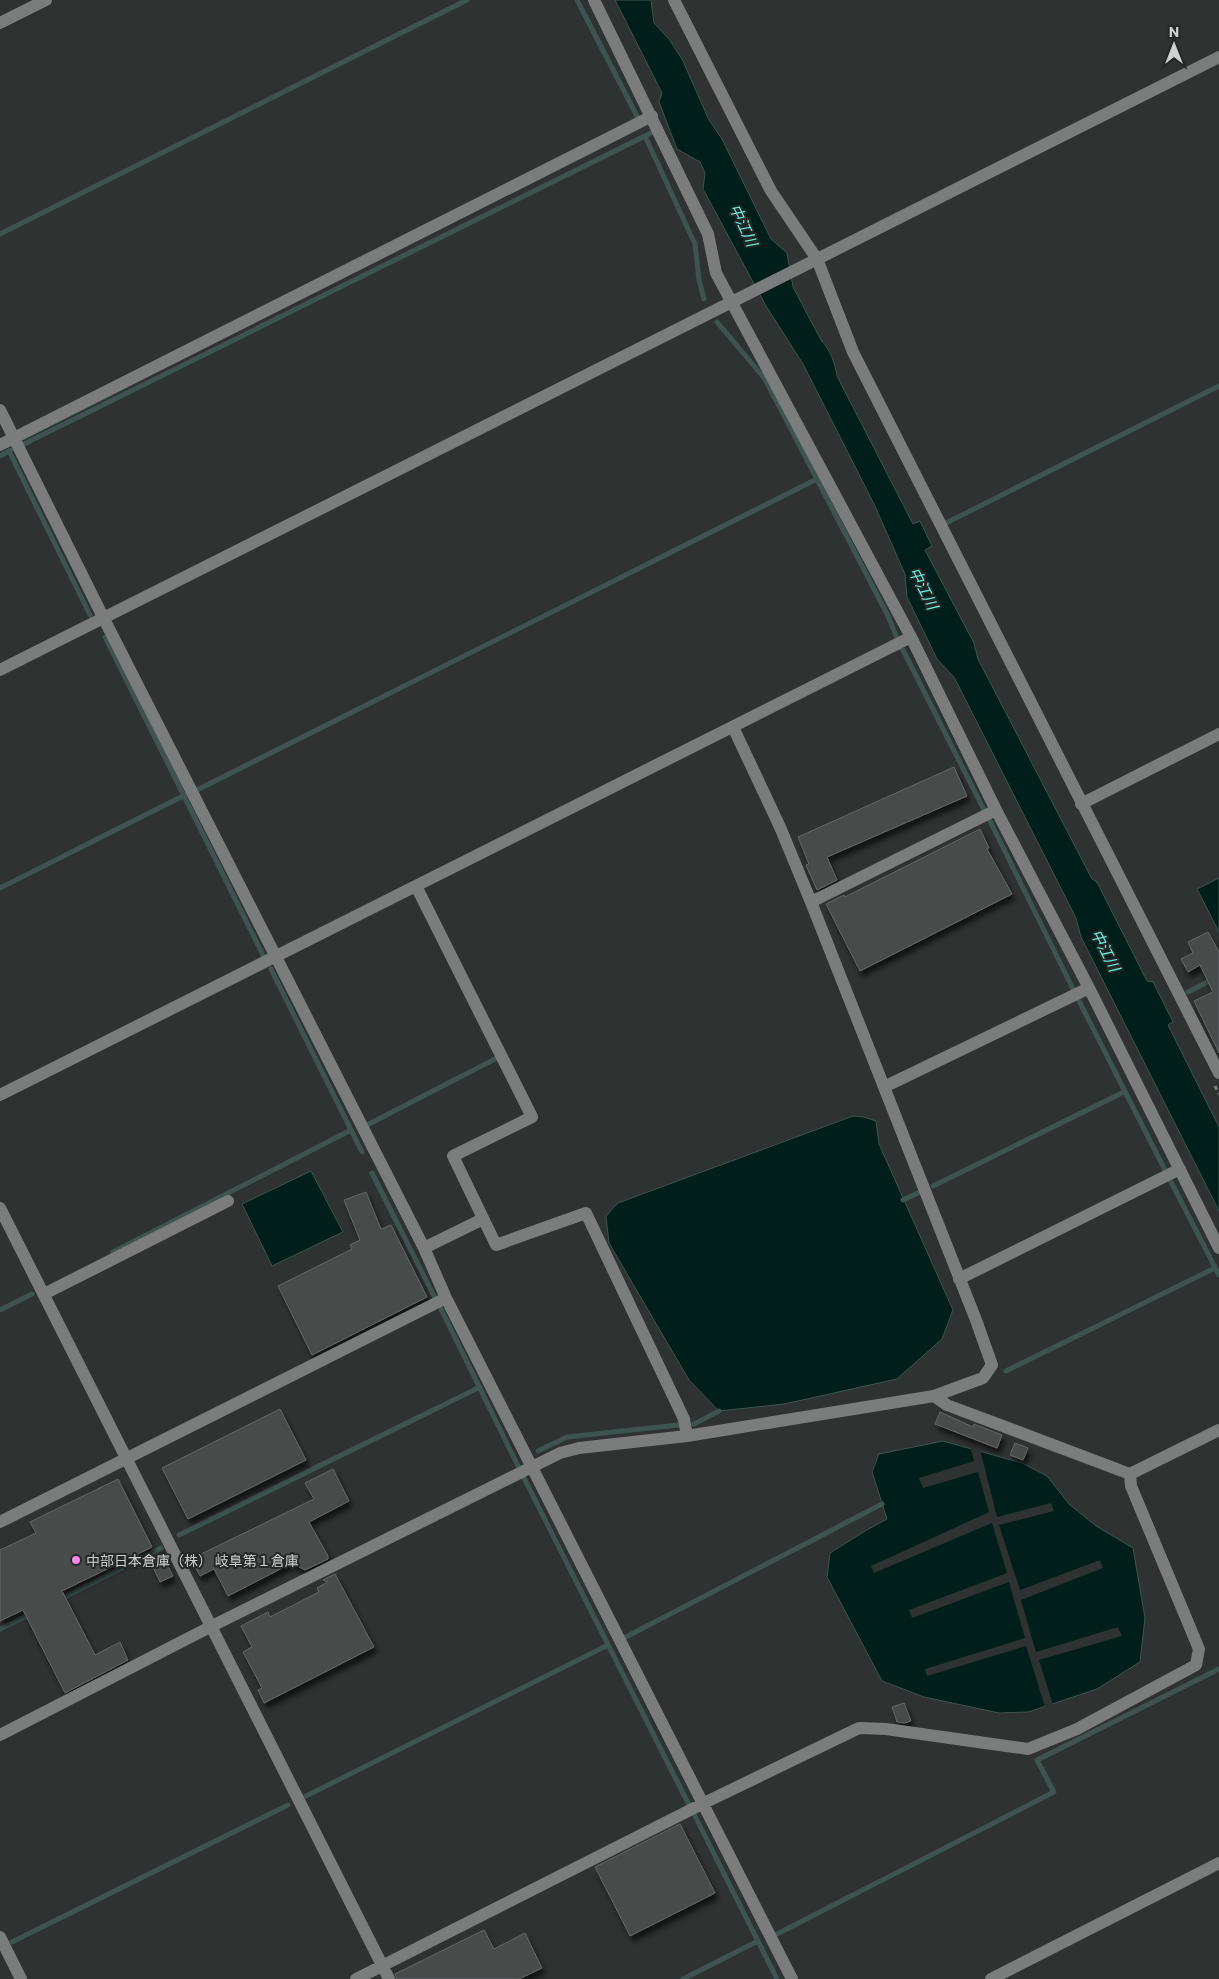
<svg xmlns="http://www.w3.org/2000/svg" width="1219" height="1979" font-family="Commissioner,'Noto Sans JP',sans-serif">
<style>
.water{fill:#001e1a;stroke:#3e5451}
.pier{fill:#2e3231}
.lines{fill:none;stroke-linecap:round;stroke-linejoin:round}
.stream{stroke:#3e5451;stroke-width:5}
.building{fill:#474b4a;stroke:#646867;filter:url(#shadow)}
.path{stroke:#7a7e7d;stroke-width:3;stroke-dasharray:4 4;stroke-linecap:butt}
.minor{stroke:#7b7d7d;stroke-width:12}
.poi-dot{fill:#f987e9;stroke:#242827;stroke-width:2}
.labels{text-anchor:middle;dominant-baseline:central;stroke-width:4;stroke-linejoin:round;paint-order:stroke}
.poi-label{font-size:14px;fill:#cfd2d1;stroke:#242827;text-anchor:start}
.water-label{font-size:15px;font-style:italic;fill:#69f4e0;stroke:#242827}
</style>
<defs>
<filter id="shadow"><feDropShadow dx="3" dy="5.5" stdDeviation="2.5" flood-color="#0009"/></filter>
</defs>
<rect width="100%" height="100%" fill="#2e3231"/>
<path class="water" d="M615 0H651L654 23 669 39 682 59 709 120 722 139 771 239 787 253 793 287 821 340C830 350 835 362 837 376L913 524 920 521 932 546 925 550 974 643 978 659 1092 879 1097 882 1147 981 1153 982 1173 1022 1168 1025 1219 1127V1211L1081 937 1076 918 954 677 937 659 907 597 905 574 874 504 803 364 766 306 703 189 705 173 700 162 677 149 659 102 662 93Z
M1219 878V932L1197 889Z
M853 1116 864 1117 876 1121 879 1144 953 1310 942 1339 897 1379 784 1404 719 1411 689 1380 609 1243 606 1216 618 1203Z
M311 1171 343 1232 272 1266 242 1204Z
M943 1441 1022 1463 1047 1476 1069 1504 1096 1526 1133 1548 1145 1618 1140 1662 1097 1689 1028 1712 999 1713 924 1697 882 1681 827 1577 830 1553 865 1531 887 1519 872 1472 879 1454Z"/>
<path class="pier" d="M970 1446 980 1449 997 1517 1051 1503 1054 1511 999 1525 1020 1590 1100 1560 1103 1568 1021 1600 1036 1652 1118 1627 1122 1636 1039 1660 1053 1705 1045 1707 1026 1646 927 1676 925 1669 1025 1638 1009 1582 912 1618 909 1610 1007 1573 992 1523 874 1573 871 1566 989 1512 978 1472 923 1488 919 1478 974 1461Z"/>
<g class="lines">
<path class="stream" d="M577 0 638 118
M645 136 695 244 699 280 704 299
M0 234 467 0
M717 322 765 379 888 616 897 638
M24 444 653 132
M9 451 90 615
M0 456 11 450
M946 523 1219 386
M105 637 263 955
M902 648 983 808
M195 791 817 479
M988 817 1073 989
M0 888 187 794
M271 969 362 1152
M1188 992 1219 976
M1077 997 1166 1172
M367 1125 497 1058
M372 1173 434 1296
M1170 1180 1219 1275
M933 1186 1124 1092
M903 1200 918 1193
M113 1252 351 1130
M441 1309 518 1466
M0 1310 32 1294
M1006 1371 1215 1268
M694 1424 719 1411
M538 1451 567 1437 678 1425
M524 1478 690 1807
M179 1535 480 1387
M61 1599 161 1548
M0 1629 31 1614
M626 1637 882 1504
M306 1796 608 1645
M695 1816 777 1979
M777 1934 1054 1792 1037 1760 1219 1669
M12 1942 288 1805
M683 1979 758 1941"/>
</g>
<path class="building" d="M954 767 967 796 827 857 837 880 817 890 806 865 809 864 798 837Z
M980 829 989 848 987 849 1012 894 860 971 826 904 844 895 845 897Z
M1208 932 1219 952V1053L1194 1001 1213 992 1200 965 1188 972 1181 959 1193 953 1188 942Z
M366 1192 381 1229 391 1225 427 1297 312 1355 278 1286 352 1249 350 1245 360 1240 344 1200Z
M280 1409 306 1460 188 1519 162 1468Z
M940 1412 973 1427 974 1424 1002 1435 997 1448 935 1424Z
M1015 1443 1028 1448 1023 1460 1010 1455Z
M333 1469 349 1501 309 1522 328 1556V1559L305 1570 292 1563 228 1596 214 1569 200 1576 191 1559 314 1499 305 1483Z
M118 1479 152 1547 62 1591 95 1655 120 1642 128 1660 65 1693 23 1610 0 1621V1550L36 1533 30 1522Z
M163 1557 173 1576 160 1582 151 1563Z
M335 1574 374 1647 264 1703 258 1690 262 1688 243 1652 252 1647 241 1626 268 1612 270 1617 319 1592 317 1588 328 1582 323 1580Z
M904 1703 911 1721 905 1723 897 1722 892 1707Z
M680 1824 715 1893 630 1936 595 1867Z
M484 1930 494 1949 525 1933 542 1968 519 1979H397L395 1974Z"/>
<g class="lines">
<path class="path" d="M1215 1086 1219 1094"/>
<path class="minor" d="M594 0 708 234 716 273 911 637 996 810 1089 988 1219 1248
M674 0 771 191 817 259 853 352 1219 1073
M0 23 46 0
M0 410 103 617 424 1248 446 1298 792 1979
M0 445 652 116
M0 670 1219 57
M1081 804 1219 734
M416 886 532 1117 453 1156 496 1245 586 1213 684 1419 687 1436
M811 902 996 810
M884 1087 1089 988
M0 1095 911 637
M0 1208 389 1979
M424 1248 483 1219
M959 1279 1180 1169
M44 1294 228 1201
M934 1396 947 1405 1130 1474 1219 1430
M0 1522 446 1298
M0 1735 212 1626 560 1453 579 1448 687 1436 934 1396 983 1378 992 1365 976 1320 811 902 780 827 733 727
M0 1937 21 1979
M356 1979 704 1803 859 1728 886 1729 1028 1749 1077 1729 1196 1665 1199 1649 1131 1486 1130 1474
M991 1979 1219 1863"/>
</g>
<circle class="poi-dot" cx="76" cy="1560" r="5"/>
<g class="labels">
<g class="poi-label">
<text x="86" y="1560">中部日本倉庫（株） 岐阜第１倉庫</text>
</g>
<g class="water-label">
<text transform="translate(744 225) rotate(65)">中江川</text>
<text transform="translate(924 588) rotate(63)">中江川</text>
<text transform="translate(1106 950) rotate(63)">中江川</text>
</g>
</g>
<g transform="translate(1174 45)" stroke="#242827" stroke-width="4" paint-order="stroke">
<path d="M0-4L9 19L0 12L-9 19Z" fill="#cfd2d1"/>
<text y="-8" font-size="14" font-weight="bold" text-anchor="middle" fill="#cfd2d1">N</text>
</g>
</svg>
